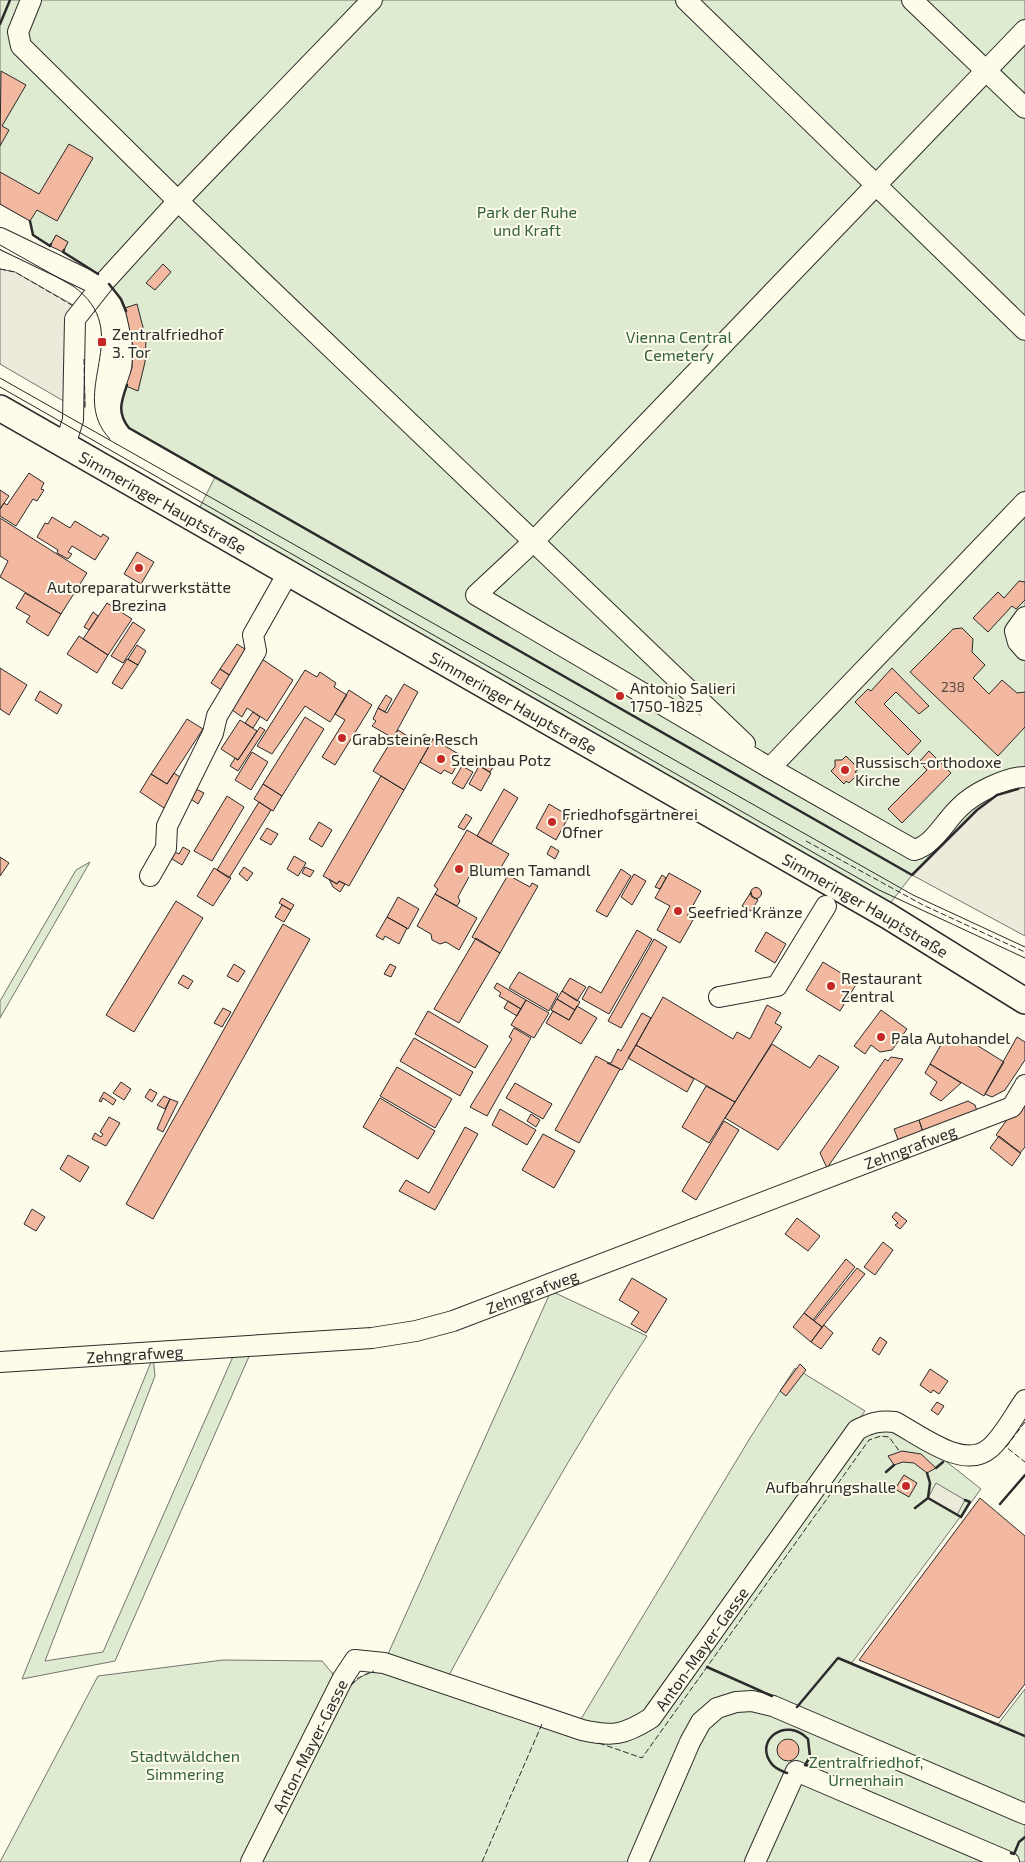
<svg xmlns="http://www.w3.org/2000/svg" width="1025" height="1862" font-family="'Exo 2',sans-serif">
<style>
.green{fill:#deebd1;stroke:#74746e}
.parking{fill:#eceadb;stroke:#74746e}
.building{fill:#f2b8a0;stroke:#2b2b2b}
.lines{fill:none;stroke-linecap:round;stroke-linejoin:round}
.minor-casing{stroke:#2b2b2b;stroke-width:22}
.major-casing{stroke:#2b2b2b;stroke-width:28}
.minor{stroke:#fdfbea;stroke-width:20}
.major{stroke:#fdfbea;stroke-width:25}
.tram{stroke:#2b2b2b;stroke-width:1}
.fence{stroke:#2b2b2b;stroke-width:1;stroke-dasharray:6 2.5;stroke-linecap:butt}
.wall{stroke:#2b2b2b;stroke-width:2.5}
.poi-dot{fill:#c62828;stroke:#fdfbea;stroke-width:2}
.labels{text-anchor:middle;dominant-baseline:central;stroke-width:4;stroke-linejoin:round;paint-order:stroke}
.number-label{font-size:14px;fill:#5d4e48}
.park-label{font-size:16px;fill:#34623c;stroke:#fdfbea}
.poi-label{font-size:16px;fill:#2b2b2b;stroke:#fdfbea;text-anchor:start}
.street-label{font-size:16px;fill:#2b2b2b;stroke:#fdfbea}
</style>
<rect width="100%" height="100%" fill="#fdfbea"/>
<path class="green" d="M0 0H1025V787L977 810 912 875 888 906 198 511 215 477 129 428C113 407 125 397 130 375 134 359 133 345 130 329 120 283 101 275 63 252L68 242 56 235 50 246 33 235 30 221 0 204Z
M90 862 0 1018V1001L76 870Z
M551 1291 647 1336C574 1446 511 1561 448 1677L388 1654Z
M235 1352H251L115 1661 22 1679 153 1357 155 1376 45 1661 103 1652Z
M795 1368 865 1411 640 1720 606 1729 578 1724 750 1438Z
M886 1427 938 1455 981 1489 851 1664 998 1724 1025 1689V1862H259L341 1699C351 1684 359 1675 377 1670L637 1735 860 1435Z
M223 1660 322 1661 338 1680 245 1862H0L98 1676Z"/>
<path class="parking" d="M0 269 15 272 73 305 83 323 85 407 67 403 0 364Z
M1025 787V936L912 875 977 810 997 795Z
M936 1483 965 1500 957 1515 928 1498Z"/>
<path class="building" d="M1 71 26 85 2 126 9 130 0 146Z
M69 144 93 158 57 221 37 210 30 221 0 204V172L39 194Z
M56 235 68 242 63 252 50 246Z
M163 264 171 272 155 290 146 283Z
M137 304 146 339 145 362 138 391 126 386 132 368 133 346 125 308Z
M29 473 44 483 41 489 44 490 37 501 33 499 16 526 0 516V509L4 503 7 505Z
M0 490 9 496 0 509Z
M52 517 70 528 75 521 101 537 103 534 109 538 95 560 72 546 68 552 72 554 68 559 57 553 58 550 37 537 45 523 48 524Z
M0 518 87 573 61 614 0 577 8 561 0 556Z
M137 552 154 562 141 584 124 574Z
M1019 581 1025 582V600L1016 609 1012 606 988 632 973 618 998 592 1004 598Z
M25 593 61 614 48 636 26 622 30 616 16 608Z
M107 603 132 619 108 655 83 639Z
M93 612 98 616 89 630 84 627Z
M133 622 145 630 123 663 111 656Z
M962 628 973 639 972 652 985 665 973 678 989 694 1002 680 1017 693 1025 692V727L998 756 910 672 953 629Z
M79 636 108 655 97 673 67 654Z
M237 644 248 651 231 676 220 669Z
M137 645 146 651 138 665 128 659Z
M127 659 138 665 122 689 112 683Z
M262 659 293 680 267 721 247 708 242 717 228 707Z
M0 668 27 685 9 715 0 709Z
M892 668 929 706 919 714 896 692 884 704 921 741 908 755 855 702 868 689 871 691Z
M220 669 232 677 223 691 211 683Z
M305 670 317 677 320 672 336 683 334 687 347 695 330 722 305 706 272 754 257 746Z
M404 684 418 692 393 738 372 726 376 721 373 719 378 708 387 713Z
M349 690 372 705 335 765 322 757 345 720 335 714Z
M40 691 62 705 57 714 35 700Z
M386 695 392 699 385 712 378 708Z
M253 712 260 717 253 728 245 723Z
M305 717 324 729 282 796 263 784Z
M187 719 203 729 167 784 151 774Z
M240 720 257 731 238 760 221 749Z
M260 727 265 730 238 771 230 766 235 758 238 760Z
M398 730 409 737H422L424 734 433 739 404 790 373 771Z
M433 739 462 756 452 774 444 770 441 774 420 762Z
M929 751 951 773 902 823 888 809 927 770 919 762Z
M252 752 268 762 251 790 235 780Z
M846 756 859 769 855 772 858 774 849 783 846 781 844 784 831 771 835 767V760H842Z
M484 758 495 764 490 772 480 766Z
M462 766 473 772 463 789 452 783Z
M479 766 491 773 481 791 469 784Z
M174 773 186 781 167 810 140 792 151 774 167 784Z
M381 776 404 790 349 886 339 881 337 884 323 876Z
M263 784 282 796 273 811 254 799Z
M194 788 204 793 198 804 188 797Z
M504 789 518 798 491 844 477 836Z
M227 796 244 807 212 861 194 851Z
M259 802 271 810 229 878 217 870Z
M549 804 569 816 556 840 536 828Z
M466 814 472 818 464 830 458 827Z
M319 822 332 830 322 847 309 839Z
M267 828 278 834 271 845 260 839Z
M467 830 509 854 497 874 475 866 458 897 460 901 457 906 435 894 438 889 434 886Z
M551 846 559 851 555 859 547 854Z
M183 847 190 851 182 865 167 856 171 850 179 854Z
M294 856 306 863 298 876 287 869Z
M0 857 9 863 0 876Z
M244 867 253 873 247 881 239 874Z
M305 867 314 871 310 877 302 873Z
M214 868 231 878 213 906 197 896Z
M621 869 631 876 607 917 596 911Z
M669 873 701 891 687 916 693 920 680 943 657 930 670 906 655 898Z
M634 874 646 881 632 905 621 897Z
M508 875 530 887 532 883 538 886 500 953 472 937Z
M662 875 666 878 660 889 655 887Z
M329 879 337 884 339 881 345 884 340 892 333 887Z
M750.5 893a5.5 5.5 0 1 1 11 0a5.5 5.5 0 1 1-11 0Z
M751 892 752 896 758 900 751 911 742 906Z
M435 894 477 918 459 950 446 942 440 944 432 940 431 934 417 926Z
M398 897 419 909 408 929 387 917Z
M282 898 294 905 291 910 279 903Z
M176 901 203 918 134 1032 106 1015Z
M282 905 291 910 284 922 275 917Z
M387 917 407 928 399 944 385 936 383 940 376 936Z
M283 924 310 939 153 1219 126 1204Z
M637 930 652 939 609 1014 582 999 589 986 601 993Z
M766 932 786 944 775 963 755 951Z
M476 938 500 953 459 1023 434 1009Z
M654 939 667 947 621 1028 608 1021Z
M823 962 857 983 840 1011 806 990Z
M234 964 245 971 238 982 227 976Z
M390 964 396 967 391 977 384 974Z
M519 972 558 994 549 1011 509 988Z
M183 975 193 981 188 989 178 983Z
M570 978 586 987 577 1001 562 991Z
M497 983 526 1000 521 1009 499 996 501 993 494 988Z
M562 991 580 1002 575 1010 557 999Z
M663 997 733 1039 737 1032 750 1039 767 1005 781 1013 775 1023 782 1027 735 1102 636 1045Z
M557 999 575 1010 569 1020 551 1010Z
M526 1000 549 1013 534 1038 511 1025Z
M508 1001 521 1009 517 1016 504 1008Z
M577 1006 597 1018 581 1044 546 1023 553 1011 569 1020Z
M223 1008 231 1012 222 1027 214 1023Z
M881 1010 907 1029 892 1050 880 1052 871 1045 865 1054 854 1046Z
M428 1011 488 1046 475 1068 415 1034Z
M642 1013 651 1018 622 1070 607 1063H611L618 1049 621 1051Z
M514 1028 531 1038 487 1116 470 1107 512 1039 509 1037Z
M946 1036 963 1046 967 1039 1004 1062 984 1096 930 1064Z
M1017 1037 1025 1042V1060L1005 1090 992 1097 985 1094Z
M414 1038 473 1072 460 1096 400 1061Z
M772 1044 810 1068 819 1055 839 1067 778 1150 725 1118Z
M636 1045 694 1079 687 1092 628 1058Z
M596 1056 620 1069 579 1143 555 1130Z
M891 1057 903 1059 827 1168 820 1153 885 1059 888 1061Z
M930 1064 961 1083 941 1101 930 1094 937 1082 925 1073Z
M397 1067 452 1099 435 1128 380 1096Z
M121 1082 131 1089 124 1100 113 1093Z
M515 1083 552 1104 543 1119 506 1098Z
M706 1086 735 1102 709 1143 682 1127Z
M150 1089 157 1093 152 1102 145 1097Z
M104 1092 116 1100 113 1105 103 1098 101 1102 99 1101Z
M1025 1094V1147L1020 1153 996 1135Z
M164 1096 170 1099 165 1109 157 1105Z
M380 1098 435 1131 418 1159 363 1127Z
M170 1099 178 1102 163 1132 157 1129Z
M968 1101 975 1105 977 1111 923 1132 919 1120Z
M500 1109 536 1130 527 1145 492 1125Z
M531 1114 540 1120 536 1127 527 1121Z
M109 1117 120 1123 106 1146 92 1139 95 1133 101 1137 103 1134 100 1132Z
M919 1120 923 1132 899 1142 894 1129Z
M724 1121 739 1130 696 1200 682 1191Z
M465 1127 478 1134 435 1210 399 1191 406 1180 429 1193Z
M543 1134 575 1151 554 1188 522 1170Z
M999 1136 1021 1153 1012 1166 990 1148Z
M68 1155 89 1167 80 1182 60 1169Z
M32 1209 45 1217 36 1231 24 1224Z
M896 1212 907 1221 900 1229 895 1225 898 1223 892 1217Z
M797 1218 820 1236 808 1251 785 1234Z
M883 1242 893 1250 875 1275 864 1267Z
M846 1259 855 1267 813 1320 804 1313Z
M857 1268 865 1274 822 1327 814 1321Z
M632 1278 667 1299 646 1333 631 1324 639 1312 619 1300Z
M804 1313 822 1327 811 1342 793 1327Z
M824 1325 833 1333 821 1349 811 1342Z
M880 1337 887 1342 879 1355 872 1350Z
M800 1364 806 1370 786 1396 780 1391Z
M930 1369 948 1381 939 1394 933 1390 931 1393 920 1385Z
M937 1402 944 1406 938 1415 931 1410Z
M902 1451 921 1454 936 1468 927 1473 914 1463 903 1462 894 1465 888 1456Z
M904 1475 917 1483 909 1497 895 1489Z
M980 1498 1025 1536V1684L999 1718 859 1660Z
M777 1750a11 11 0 1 1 22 0a11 11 0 1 1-22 0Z"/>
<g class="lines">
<g class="minor-casing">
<g id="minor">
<path d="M31 0 18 32 21 46 178 201 106 280 75 319 73 420 65 445"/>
<path d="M372 0 178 201 745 744"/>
<path d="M686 0 1025 330"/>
<path d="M912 0 1025 108"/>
<path d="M1025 30 533 542 476 595 770 768 914 850C934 845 944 822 959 808 972 794 1006 777 1025 777"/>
<path d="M0 238 100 286"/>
<path d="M1025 617 1015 631 1018 642 1025 650"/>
<path d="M770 768 1025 502"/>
<path d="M150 876 166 848 167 826 213 733 217 716 256 651 253 635 288 573"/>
<path d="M719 997 777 986 826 906"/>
<path id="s1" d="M0 1362 372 1338 416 1331 453 1321 1012 1107 1025 1085"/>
<path id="s2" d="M251 1862 343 1678 355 1660 384 1663 582 1730C613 1737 624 1735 651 1718L857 1430C870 1423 880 1420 895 1422 920 1435 964 1471 990 1448 1003 1437 1015 1414 1025 1400"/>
<path d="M638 1862 690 1742 701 1722 717 1708 736 1702 752 1701 773 1706 1025 1814"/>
<path d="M755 1862 796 1771 1009 1862"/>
</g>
</g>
<g class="major-casing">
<g id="major">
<path id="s3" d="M0 408 888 916 1025 1001"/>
</g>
</g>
<use href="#minor" class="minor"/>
<use href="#major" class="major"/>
<path class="tram" d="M0 245 73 286C138 333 65 392 110 439
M0 378 913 895 1025 947
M0 387 879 890 1025 958"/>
<path class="fence" d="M0 269 15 272 75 307
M84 359 85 409
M806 841 923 905 1025 952
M1025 1422 1006 1447 1025 1462
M351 1685 358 1678 374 1671
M599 1743 642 1758 869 1440 881 1436 889 1437 900 1452
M482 1862 542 1724"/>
<path class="wall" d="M0 24 10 0
M30 221 33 235 50 246 51 244
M64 250 63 252 98 274
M109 284 121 299 126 311
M127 385C121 402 117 413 129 428L912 875 977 810 997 795 1018 789
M936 1468 943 1462
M886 1472 894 1465
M928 1498 961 1517 970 1502 965 1500
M1000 1504 1025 1475
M915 1508 928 1498 930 1483 927 1473
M707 1667 772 1696
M797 1707 838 1658 1025 1736
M787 1773C782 1771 775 1769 771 1763 754 1740 786 1716 808 1739L810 1757 805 1765 809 1766
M1011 1853 1014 1854 1019 1842 1025 1837"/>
</g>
<g class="poi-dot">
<rect x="97" y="337" width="10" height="10" rx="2.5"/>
<circle cx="139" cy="568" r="5"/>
<circle cx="620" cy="696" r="5"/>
<circle cx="342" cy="738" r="5"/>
<circle cx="441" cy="759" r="5"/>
<circle cx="845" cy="770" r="5"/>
<circle cx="552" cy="822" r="5"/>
<circle cx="459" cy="869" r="5"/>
<circle cx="678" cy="911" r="5"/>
<circle cx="831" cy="986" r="5"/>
<circle cx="881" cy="1037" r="5"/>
<circle cx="906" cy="1486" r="5"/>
</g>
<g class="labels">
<g class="number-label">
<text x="953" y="686">238</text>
</g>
<g class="park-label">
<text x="527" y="211">Park der Ruhe<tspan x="527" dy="18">und Kraft</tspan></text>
<text x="679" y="336">Vienna Central<tspan x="679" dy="18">Cemetery</tspan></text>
<text x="185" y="1755">Stadtwäldchen<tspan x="185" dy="18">Simmering</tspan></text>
<text x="866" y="1761">Zentralfriedhof,<tspan x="866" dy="18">Urnenhain</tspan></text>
</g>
<g class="poi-label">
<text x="112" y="333">Zentralfriedhof<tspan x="112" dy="18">3. Tor</tspan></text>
<text x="139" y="586" text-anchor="middle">Autoreparaturwerkstätte<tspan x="139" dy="18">Brezina</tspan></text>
<text x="630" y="687">Antonio Salieri<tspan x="630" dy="18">1750-1825</tspan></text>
<text x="352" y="738">Grabsteine Resch</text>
<text x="451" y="759">Steinbau Potz</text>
<text x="855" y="761">Russisch-orthodoxe<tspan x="855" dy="18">Kirche</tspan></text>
<text x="562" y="813">Friedhofsgärtnerei<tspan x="562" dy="18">Ofner</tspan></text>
<text x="469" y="869">Blumen Tamandl</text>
<text x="688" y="911">Seefried Kränze</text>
<text x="841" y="977">Restaurant<tspan x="841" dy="18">Zentral</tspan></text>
<text x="891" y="1037">Pala Autohandel</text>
<text x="896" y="1486" text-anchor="end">Aufbahrungshalle</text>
</g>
<g class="street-label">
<text stroke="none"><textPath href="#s3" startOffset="188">Simmeringer Hauptstraße</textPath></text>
<text stroke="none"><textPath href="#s3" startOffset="592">Simmeringer Hauptstraße</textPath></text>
<text stroke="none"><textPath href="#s3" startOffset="998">Simmeringer Hauptstraße</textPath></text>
<text stroke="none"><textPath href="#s1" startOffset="945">Zehngrafweg</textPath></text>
<text stroke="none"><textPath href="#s1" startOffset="540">Zehngrafweg</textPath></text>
<text stroke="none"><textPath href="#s1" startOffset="135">Zehngrafweg</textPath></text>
<text stroke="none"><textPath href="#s2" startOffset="624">Anton-Mayer-Gasse</textPath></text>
<text stroke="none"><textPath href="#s2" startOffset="130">Anton-Mayer-Gasse</textPath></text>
</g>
</g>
</svg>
